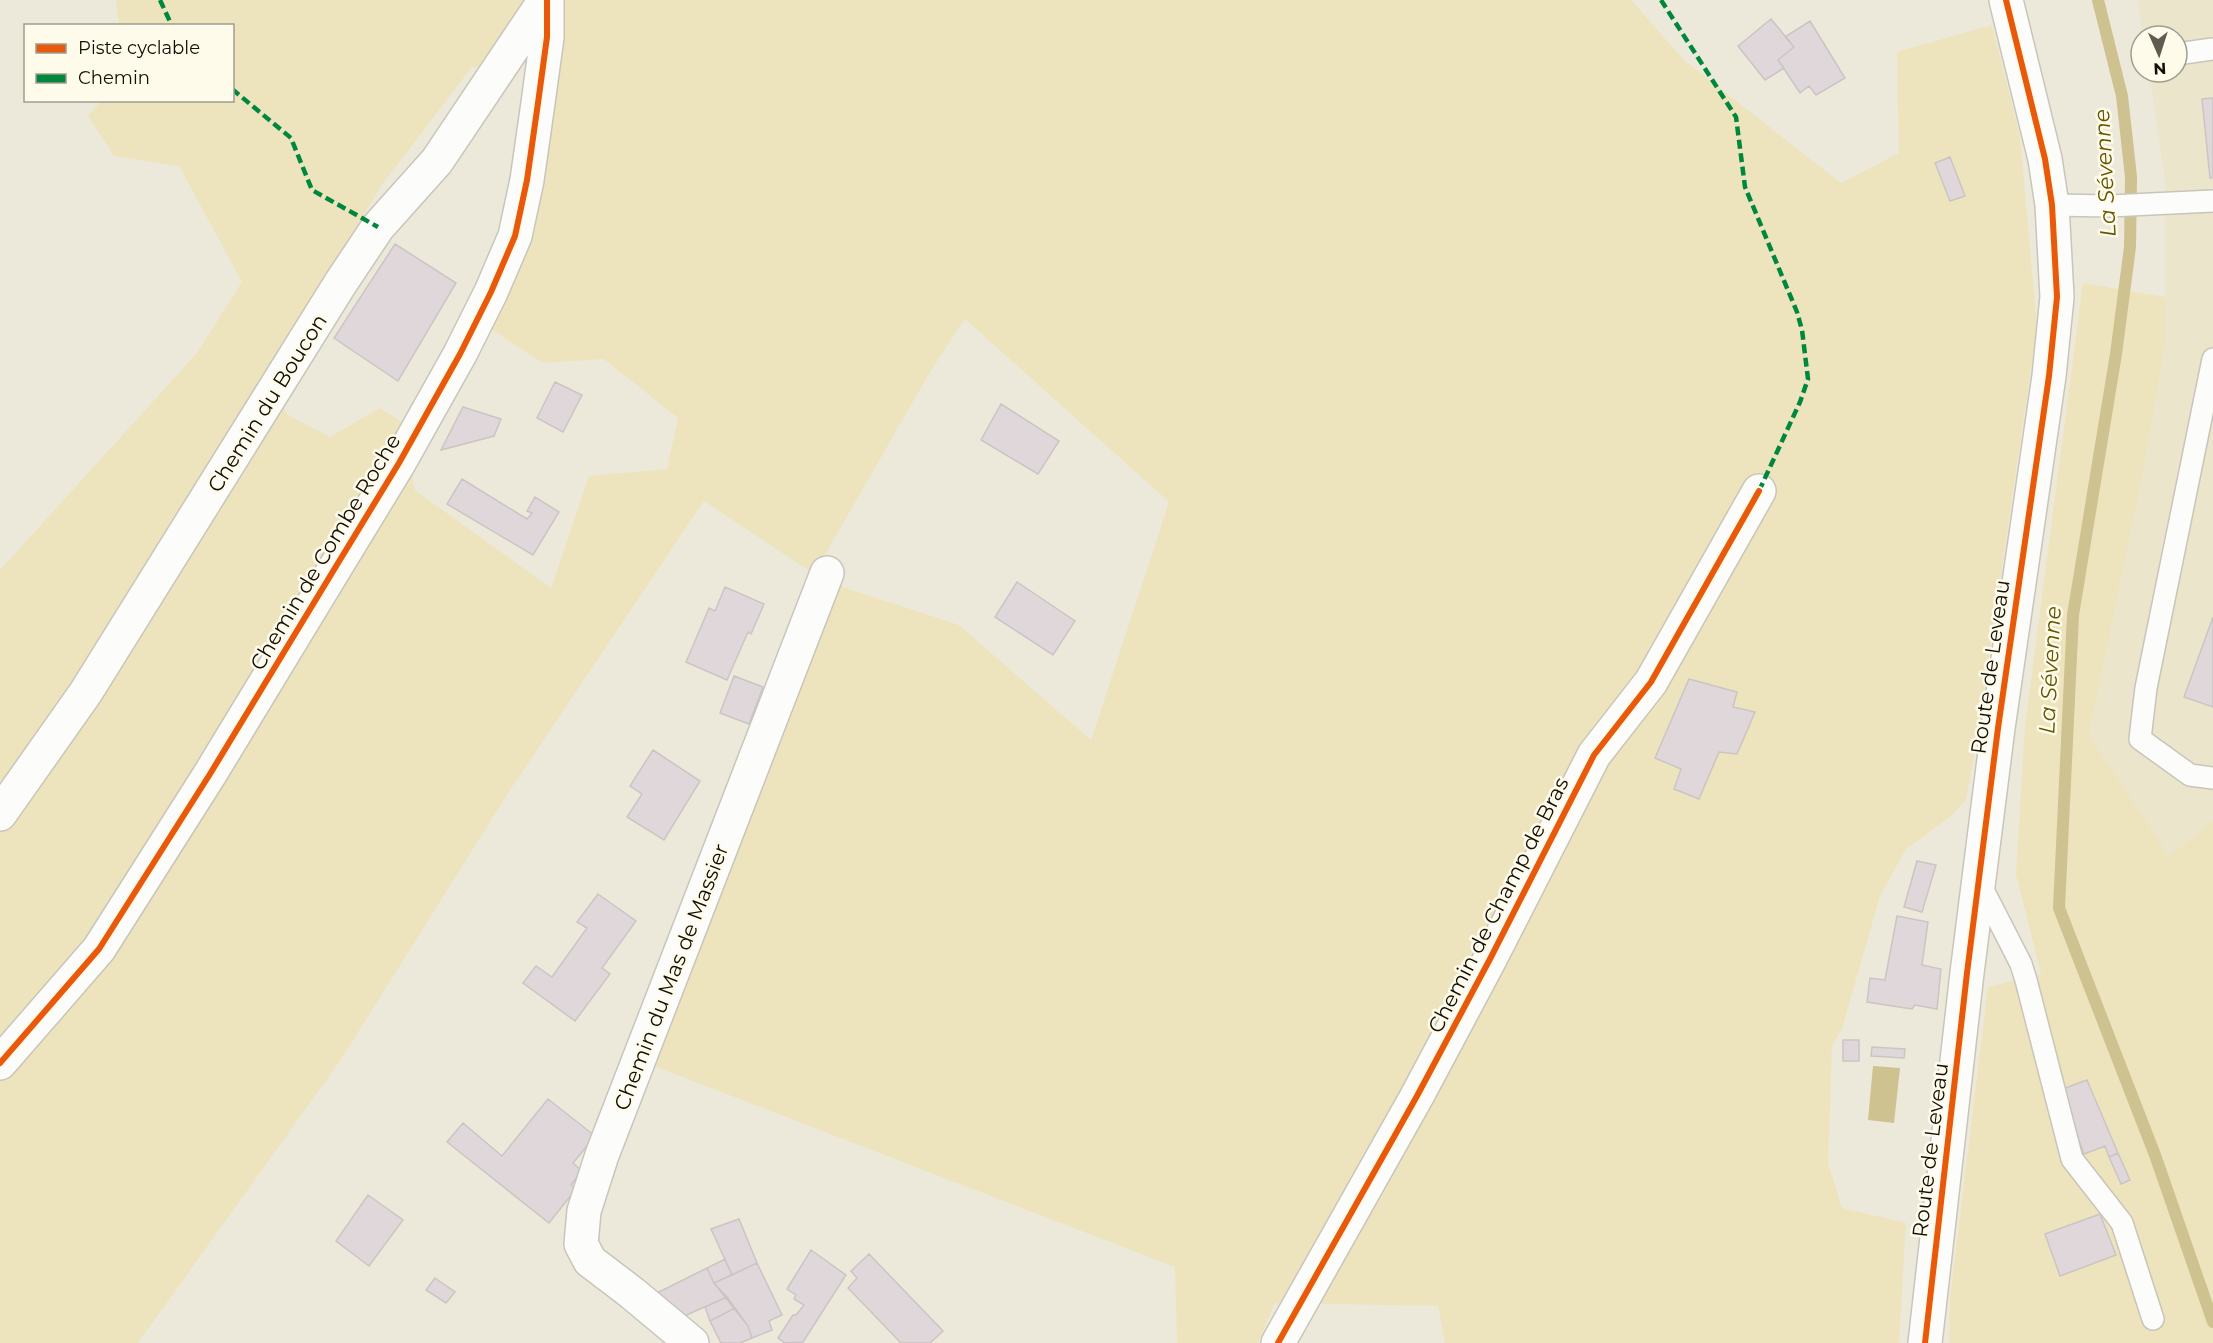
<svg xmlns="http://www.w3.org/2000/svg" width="2213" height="1343" font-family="Montserrat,sans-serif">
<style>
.built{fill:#ebe5cc}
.green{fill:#ede4be;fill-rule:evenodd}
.water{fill:#cec290}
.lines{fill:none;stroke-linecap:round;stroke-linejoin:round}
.stream{stroke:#cec290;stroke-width:12}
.building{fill:#e0d7db;stroke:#cac5c3;stroke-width:1.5}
.service-casing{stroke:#c8c5ba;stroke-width:24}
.minor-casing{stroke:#c8c5ba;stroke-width:36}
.tertiary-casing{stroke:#c8c5ba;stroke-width:36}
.service{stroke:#fcfcfa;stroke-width:21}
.minor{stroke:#fcfcfa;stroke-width:33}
.tertiary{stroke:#fcfcfa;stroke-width:33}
.quiet{stroke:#00873e;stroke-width:4.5;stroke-dasharray:9 4.5;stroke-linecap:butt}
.cycleway-casing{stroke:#fffbeb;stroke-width:10}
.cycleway{stroke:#e8590c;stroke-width:6}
.labels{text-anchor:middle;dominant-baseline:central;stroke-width:5;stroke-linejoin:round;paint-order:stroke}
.street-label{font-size:21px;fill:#110f06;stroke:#fffbeb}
.water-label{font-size:22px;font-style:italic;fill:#655500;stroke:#fffbeb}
</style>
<rect width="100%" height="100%" fill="#ece9db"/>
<path class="built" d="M2137 0H2213V821L2169 856 2089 735 2141 483 2165 346V181L2149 72H2177V36H2144Z"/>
<path class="green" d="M116 0H1631L1684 60 1841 183 1899 153 1897 52 1992 25 2020 136 2037 327 1976 746 1966 800 1950 817 1906 849 1880 896 1842 1029 1832 1046 1828 1163 1842 1208 1906 1223 1899 1343H1445L1438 1306 1275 1303 1258 1343H1177L1175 1267 646 1063 830 583 959 625 1091 740 1169 502 965 319 930 372 814 574 704 501 512 787 340 1061 138 1343H0V570L197 353 242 282 179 166 114 156 88 116 101 101 232 100V26L119 25ZM559 60 490 328 543 363 604 359 678 418 667 469 589 476 551 588 415 490 402 422 380 408 330 437 288 415 266 380 381 186 472 67Z
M2083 283 2165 297V346L2141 483 2089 735 2169 856 2213 821V1343H1949L1950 1298 1988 987 2041 974 2016 874 2025 726Z"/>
<path class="water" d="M1873 1066 1900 1068 1894 1123 1868 1120Z"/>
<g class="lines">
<path class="stream" d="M2098 0 2122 96 2131 177 2130 247 2116 354 2073 615 2059 908 2155 1155 2213 1322"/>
</g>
<path class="building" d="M1771 19 1794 47 1778 60 1784 68 1765 80 1738 46Z
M1810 21 1845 78 1816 95 1809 86 1800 93 1778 60 1794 47 1785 37Z
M2213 98V178H2210L2202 99Z
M1950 157 1965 196 1950 201 1935 163Z
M395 244 456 283 398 381 334 338Z
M555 382 582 395 563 432 537 418Z
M1001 404 1059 441 1038 474 981 440Z
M463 407 501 419 494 436 441 450Z
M462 479 527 519 532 513 527 511 535 497 559 512 533 555 447 504Z
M1017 582 1075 621 1053 655 995 617Z
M725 587 764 604 751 634 748 632 727 680 686 662 709 608 715 611Z
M2213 617V707L2184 697Z
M734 676 763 687 749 724 720 713Z
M1689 679 1737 692 1733 707 1755 712 1737 754 1719 752 1699 799 1674 789 1681 769 1655 758Z
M653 750 700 781 664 840 627 817 642 794 630 786Z
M1917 861 1936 865 1922 912 1904 907Z
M598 894 636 921 602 968 610 974 575 1021 523 983 536 966 552 977 587 928 577 922Z
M1897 916 1928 922 1922 965 1941 969 1937 1009 1915 1005 1912 1009 1867 1002 1870 978 1885 980Z
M1843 1040H1859V1061H1843Z
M1872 1047 1905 1049 1904 1058 1871 1056Z
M2087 1080 2118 1153 2109 1157 2105 1146 2084 1154 2060 1090Z
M548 1099 595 1136 573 1163 582 1171 571 1185 576 1189 549 1223 447 1142 463 1123 502 1156Z
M2118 1153 2130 1180 2121 1184 2109 1157Z
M368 1195 403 1220 369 1266 336 1241Z
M2100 1214 2116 1255 2060 1276 2045 1234Z
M739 1219 757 1263 732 1275 711 1229Z
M811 1250 846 1275 803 1342 785 1343 778 1338 793 1315H796L804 1305 794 1299 796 1295 787 1289Z
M869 1254 943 1331 930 1343H901L848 1288 857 1278 851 1271Z
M725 1259 732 1275 714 1283 707 1268Z
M757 1263 782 1315 769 1321 772 1330 752 1338 748 1326 714 1283Z
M707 1268 714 1283 727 1297 682 1317 655 1294Z
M435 1278 455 1292 446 1303 426 1290Z
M727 1297 735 1308 710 1321 705 1307Z
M735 1308 748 1326 752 1338 740 1343H721L710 1321Z"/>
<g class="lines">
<g class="service-casing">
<path id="service" d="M2177 54 2213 49
M2052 205 2110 206 2213 201
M2213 359 2146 688 2140 739 2190 775 2213 778
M1979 882 2021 964 2026 980 2072 1159 2122 1223 2153 1319"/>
</g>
<g class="minor-casing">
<path id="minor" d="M0 814 86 692 340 284 378 227 437 161 545 0
M0 1063 99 949 210 774 335 568 399 463 460 354 491 292 515 236 527 180 538 103 547 37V0
M692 1343 632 1293 590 1261 581 1244 584 1211 602 1155 827 573
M1278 1343 1417 1096 1490 959 1594 755 1651 682 1759 491"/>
</g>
<g class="tertiary-casing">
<path id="tertiary" d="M1925 1343 1967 973 1998 728 2049 376 2057 297 2052 205 2045 159 2006 0"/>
</g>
<use href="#service" class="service"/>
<use href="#minor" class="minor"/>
<use href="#tertiary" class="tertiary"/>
<path class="quiet" d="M160 0 172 26
M1661 0 1736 117 1745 187 1797 312 1802 330 1808 379 1800 402 1759 491
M232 89 291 138 312 190 378 227"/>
<g class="cycleway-casing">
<path id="cycleway" d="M0 1063 99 949 210 774 335 568 399 463 460 354 491 292 515 236 527 180 538 103 547 37V0
M1278 1343 1417 1096 1490 959 1594 755 1651 682 1759 491
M1925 1343 1967 973 1998 728 2049 376 2057 297 2052 205 2045 159 2006 0"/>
</g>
<use href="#cycleway" class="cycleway"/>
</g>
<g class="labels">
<g class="street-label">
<text transform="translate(267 403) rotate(-58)">Chemin du Boucon</text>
<text transform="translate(325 552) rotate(-59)">Chemin de Combe Roche</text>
<text transform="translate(1990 667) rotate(-82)">Route de Leveau</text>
<text transform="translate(1498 905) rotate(-63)">Chemin de Champ de Bras</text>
<text transform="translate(671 977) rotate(-69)">Chemin du Mas de Massier</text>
<text transform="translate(1930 1150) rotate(-83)">Route de Leveau</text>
</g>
<g class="water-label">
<text transform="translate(2105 173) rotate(-93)">La Sévenne</text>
<text transform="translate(2050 670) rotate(-87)">La Sévenne</text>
</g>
</g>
<rect x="24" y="24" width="210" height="78" fill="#fffbeb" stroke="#a09d8f" stroke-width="1.5"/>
<rect x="36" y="44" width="30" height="9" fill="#e8590c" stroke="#a09d8f" stroke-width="1.5"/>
<text x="78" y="54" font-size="18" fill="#110f06">Piste cyclable</text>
<rect x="36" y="74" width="30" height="9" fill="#00873e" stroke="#a09d8f" stroke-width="1.5"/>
<text x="78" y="84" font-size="18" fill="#110f06">Chemin</text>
<g transform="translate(2159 54) rotate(177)"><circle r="28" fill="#fffbeb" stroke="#a09d8f" stroke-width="1.5"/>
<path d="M0-4.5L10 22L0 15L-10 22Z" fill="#5e5b51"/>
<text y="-9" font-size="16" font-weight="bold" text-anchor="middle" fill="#110f06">N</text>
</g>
</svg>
